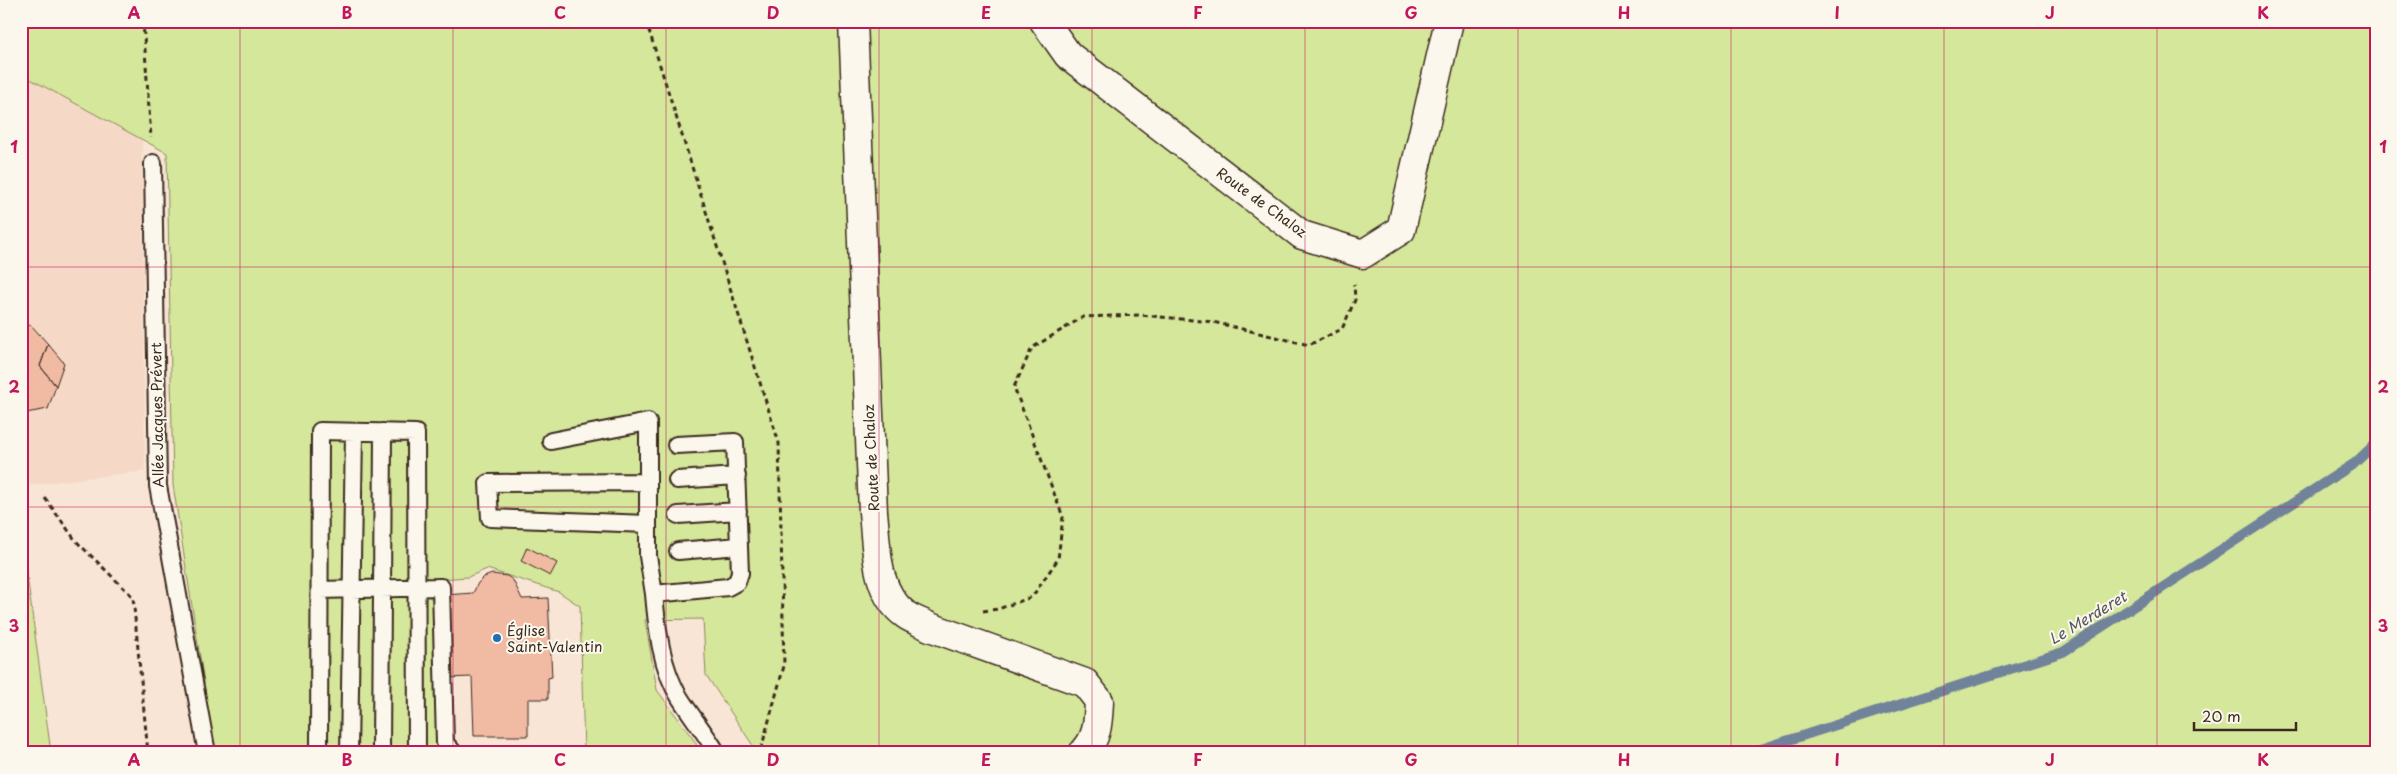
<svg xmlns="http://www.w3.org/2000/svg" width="2397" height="774" font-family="'Playpen Sans',sans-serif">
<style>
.built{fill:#f6d8c7}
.green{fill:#d5e79b;stroke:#88885c}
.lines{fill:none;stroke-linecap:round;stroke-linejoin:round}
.stream{stroke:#70839a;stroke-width:10}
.building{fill:#f0baa3;stroke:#3b2a1e}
.service-casing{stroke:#3b2a1e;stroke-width:20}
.minor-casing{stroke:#3b2a1e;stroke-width:31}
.path{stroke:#3b2a1e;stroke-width:3;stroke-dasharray:5 4;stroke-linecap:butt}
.service{stroke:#fbf7ec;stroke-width:16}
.minor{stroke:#fbf7ec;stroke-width:28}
.grid{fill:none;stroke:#c2185b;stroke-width:1;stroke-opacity:0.55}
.poi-dot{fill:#1f6fb2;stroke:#fbf7ec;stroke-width:2}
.labels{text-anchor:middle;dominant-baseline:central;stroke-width:4;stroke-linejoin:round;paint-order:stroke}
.street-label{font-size:14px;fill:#3b2a1e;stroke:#fbf7ec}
.poi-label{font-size:14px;fill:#3b2a1e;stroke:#fbf7ec;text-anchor:start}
.water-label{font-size:15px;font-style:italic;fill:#55575c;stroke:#fbf7ec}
.neatline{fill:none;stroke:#c2185b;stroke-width:2}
.grid-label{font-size:16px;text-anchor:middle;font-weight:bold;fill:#c2185b}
</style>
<rect width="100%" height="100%" fill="#f8e5d6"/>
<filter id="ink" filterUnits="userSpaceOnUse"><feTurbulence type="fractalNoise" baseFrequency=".02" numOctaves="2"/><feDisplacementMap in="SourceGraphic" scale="10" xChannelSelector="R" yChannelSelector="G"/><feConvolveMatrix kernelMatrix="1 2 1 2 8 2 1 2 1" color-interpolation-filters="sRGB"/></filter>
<g filter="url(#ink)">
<path class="built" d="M21 74 142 139 145 471 21 486Z"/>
<path class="green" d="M21 21H2376V753H758L706 675 703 619 645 620 657 690 696 743 697 753H584L580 606 559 592 487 569 468 577 427 580 426 595 437 602 440 753H215L173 485 167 153 21 74Z
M21 531 51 753H21Z"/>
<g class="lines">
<path class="stream" d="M1749 753 2063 652 2355 463 2376 443"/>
</g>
<path class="building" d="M31 325 48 344 40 366 56 386 48 409 26 413 21 425V327Z
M48 344 64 363 56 386 40 366Z
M527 547 557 563 550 576 521 561Z
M492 574 507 576 513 580 522 599 548 598 552 677 548 678V699H528V736H474L472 677 446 678 444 595 473 593 478 583 484 577Z"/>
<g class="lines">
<g class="service-casing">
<path id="service" d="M153 163 158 486 207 753
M551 441 648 422V556L654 594
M676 445 735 442 740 573 737 582 728 587 654 594C657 628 661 668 680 698 692 717 706 734 717 753
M677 480 737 476
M678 515 738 511
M648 524 490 518 488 483 648 482
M678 551 739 546
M320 590 441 587 445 743 454 753
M319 753 320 431 416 433 417 753
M349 753 354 432
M381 753 383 432"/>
</g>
<g class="minor-casing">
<path id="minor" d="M853 21 873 512C877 547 874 592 906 615 913 620 923 623 930 627L1085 683 1099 701C1098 722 1098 738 1083 753
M1044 21 1068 55 1302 235 1363 254 1401 230 1449 21"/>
</g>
<path class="path" d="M143 21 151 138
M646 21 779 443 784 666 760 753
M45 498 76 541 133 597 148 753
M983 611 998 609 1032 597 1058 559 1063 517 1014 387 1032 348 1083 317 1141 315 1213 322 1309 345 1342 329 1355 300 1354 284"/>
<use href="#service" class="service"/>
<use href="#minor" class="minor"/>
</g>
</g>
<path class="grid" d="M240 21V753M453 21V753M666 21V753M879 21V753M1092 21V753M1305 21V753M1518 21V753M1731 21V753M1944 21V753M2157 21V753M21 267H2376M21 507H2376"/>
<circle class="poi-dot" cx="497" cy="638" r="5"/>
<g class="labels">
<g class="street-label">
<text transform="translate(1262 202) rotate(36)">Route de Chaloz</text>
<text transform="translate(157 415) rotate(-91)">Allée Jacques Prévert</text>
<text transform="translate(871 458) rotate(-93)">Route de Chaloz</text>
</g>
<g class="poi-label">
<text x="507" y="630">Église<tspan x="507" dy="16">Saint-Valentin</tspan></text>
</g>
<g class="water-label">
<text transform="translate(2087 617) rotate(-31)">Le Merderet</text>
</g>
</g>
<rect width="2397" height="774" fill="none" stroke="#fbf7ec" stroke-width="55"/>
<path d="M2194 722v8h102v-8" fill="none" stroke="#3b2a1e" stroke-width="2.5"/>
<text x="2202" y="722" font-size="15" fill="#3b2a1e" stroke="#fbf7ec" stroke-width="4" paint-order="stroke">20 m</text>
<rect x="28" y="28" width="2342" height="718" class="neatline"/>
<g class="grid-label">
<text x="134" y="19">A</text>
<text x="347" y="19">B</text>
<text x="560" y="19">C</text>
<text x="773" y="19">D</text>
<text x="986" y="19">E</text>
<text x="1198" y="19">F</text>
<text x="1411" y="19">G</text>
<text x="1624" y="19">H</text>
<text x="1837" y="19">I</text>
<text x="2050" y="19">J</text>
<text x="2263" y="19">K</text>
<text x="14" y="153">1</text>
<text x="2383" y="153">1</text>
<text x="14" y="393">2</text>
<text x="2383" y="393">2</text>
<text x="14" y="632">3</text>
<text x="2383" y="632">3</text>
<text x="134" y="766">A</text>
<text x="347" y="766">B</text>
<text x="560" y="766">C</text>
<text x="773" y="766">D</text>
<text x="986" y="766">E</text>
<text x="1198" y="766">F</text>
<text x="1411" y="766">G</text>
<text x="1624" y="766">H</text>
<text x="1837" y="766">I</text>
<text x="2050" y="766">J</text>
<text x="2263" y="766">K</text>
</g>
</svg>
